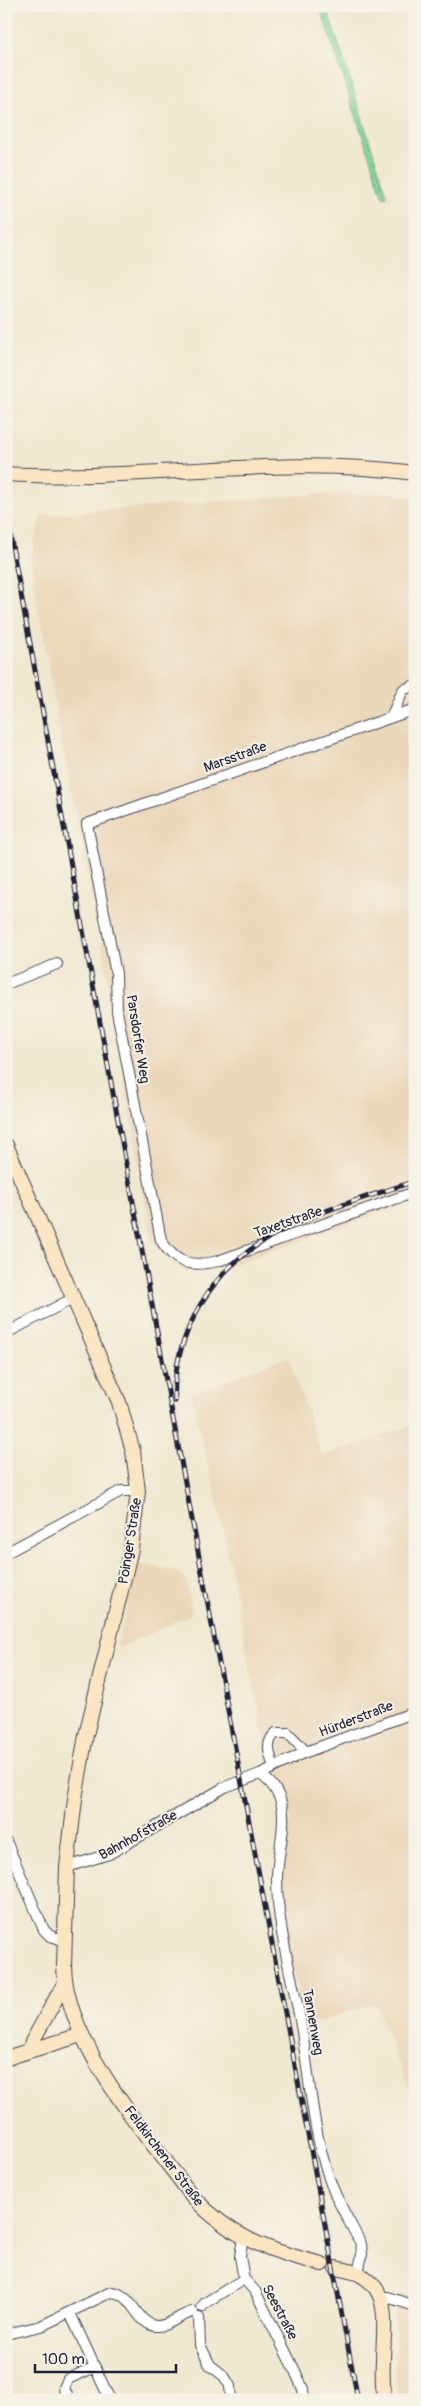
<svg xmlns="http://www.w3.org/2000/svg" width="421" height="2406" font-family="Pangolin,sans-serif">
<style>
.built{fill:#ebd8ba}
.green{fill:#85dda2;stroke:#54806e}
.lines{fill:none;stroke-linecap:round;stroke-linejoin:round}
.street-casing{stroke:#414052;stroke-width:12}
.secondary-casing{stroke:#414052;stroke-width:16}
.street{stroke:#fff;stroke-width:10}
.secondary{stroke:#fbe6c4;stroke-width:14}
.rail-casing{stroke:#22223b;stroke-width:5}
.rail{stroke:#f7f3e8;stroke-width:3;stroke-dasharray:9;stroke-linecap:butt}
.labels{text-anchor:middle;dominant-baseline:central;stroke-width:4;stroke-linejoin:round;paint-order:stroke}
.street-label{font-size:14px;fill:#22223b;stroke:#f7f3e8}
</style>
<rect width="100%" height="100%" fill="#f7f3e8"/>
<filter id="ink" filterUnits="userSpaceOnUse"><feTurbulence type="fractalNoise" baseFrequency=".02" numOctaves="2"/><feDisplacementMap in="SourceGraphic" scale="10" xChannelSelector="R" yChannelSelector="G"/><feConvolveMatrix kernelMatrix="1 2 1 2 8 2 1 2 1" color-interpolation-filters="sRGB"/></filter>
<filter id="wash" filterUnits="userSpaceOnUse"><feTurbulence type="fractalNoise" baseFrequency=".0096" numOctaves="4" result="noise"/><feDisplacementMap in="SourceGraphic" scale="20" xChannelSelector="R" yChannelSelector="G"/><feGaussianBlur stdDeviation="1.12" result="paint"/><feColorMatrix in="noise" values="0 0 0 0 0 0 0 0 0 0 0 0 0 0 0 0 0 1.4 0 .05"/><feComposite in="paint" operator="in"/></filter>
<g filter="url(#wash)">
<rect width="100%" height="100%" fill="#f0e9d1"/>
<path class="built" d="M392 493 415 497V1200L220 1269 187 1271 166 1257 152 1240 101 938 62 745 30 560 41 515 319 494Z
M288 1356 322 1456 415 1424V2105L375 2003 305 2026 281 1908 280 1880 290 1817 279 1790 272 1777 219 1510 191 1394Z
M137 1564 176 1571 186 1578 192 1614 117 1649Z
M401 2295 415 2299V2400H398L395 2373V2311Z"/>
<path class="green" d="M320 6H326L387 196 383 197Z"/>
</g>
<g filter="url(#ink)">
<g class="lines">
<g class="street-casing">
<path id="street" d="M415 709 87 824 116 974 117 1011 161 1240C176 1265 191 1267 218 1261L415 1192
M392 715 403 690 415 685
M6 984 57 964
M6 1333 74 1298
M6 1553 121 1491H138
M274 1767C270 1755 264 1743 276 1733H288L306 1752
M260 1774C299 1802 277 1841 277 1879 277 1924 290 1970 299 2014 309 2068 311 2124 328 2175 335 2199 350 2222 361 2244L362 2254 358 2274
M6 1841 44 1930 50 1936 64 1940
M67 1867 109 1854 225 1787 260 1774 306 1752 415 1712
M243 2238 240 2257 244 2279 255 2291 295 2371 303 2389 304 2400
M381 2298 387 2297 415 2306
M202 2307 205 2303 244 2279
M70 2313 110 2400
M199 2318 200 2345 210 2365 224 2376 230 2386 231 2400
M6 2334 41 2326 111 2292C133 2293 136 2324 156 2326 169 2327 180 2314 193 2312
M69 2400 64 2388 68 2379 95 2367"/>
</g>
<g class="secondary-casing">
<path id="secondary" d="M6 474C144 482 276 454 415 473
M6 1145 119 1402 133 1451 138 1491 131 1549 86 1735 75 1799 67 1867 64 1966C66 2045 147 2135 193 2197 231 2238 269 2251 322 2264
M30 2050 32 2042 65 1982
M6 2058 81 2035
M336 2268C344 2270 352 2271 359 2274 393 2291 383 2330 383 2361 382 2374 383 2387 384 2400"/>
</g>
<use href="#street" class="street"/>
<use href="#secondary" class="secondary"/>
<g class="rail-casing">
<path id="rail" d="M6 513 174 1424 358 2400
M175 1401C173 1374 180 1347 191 1323 232 1230 328 1211 415 1181"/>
</g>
<use href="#rail" class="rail"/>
</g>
</g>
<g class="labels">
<g class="street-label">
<text transform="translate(235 757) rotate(-20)">Marsstraße</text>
<text transform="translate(138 1039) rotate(81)">Parsdorfer Weg</text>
<text transform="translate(288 1222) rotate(-19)">Taxetstraße</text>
<text transform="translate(130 1541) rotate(-81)">Poinger Straße</text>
<text transform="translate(356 1719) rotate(-21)">Hürderstraße</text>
<text transform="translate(138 1835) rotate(-29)">Bahnhofstraße</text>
<text transform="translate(313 2022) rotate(80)">Tannenweg</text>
<text transform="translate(164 2156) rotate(53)">Feldkirchener Straße</text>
<text transform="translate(280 2312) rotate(62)">Seestraße</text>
</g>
</g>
<rect width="421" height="2406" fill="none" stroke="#f7f3e8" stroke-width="25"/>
<path d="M35 2364v8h141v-8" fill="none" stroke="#22223b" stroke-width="2.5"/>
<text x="42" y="2364" font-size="15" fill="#22223b" stroke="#f7f3e8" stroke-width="4" paint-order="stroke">100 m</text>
</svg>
